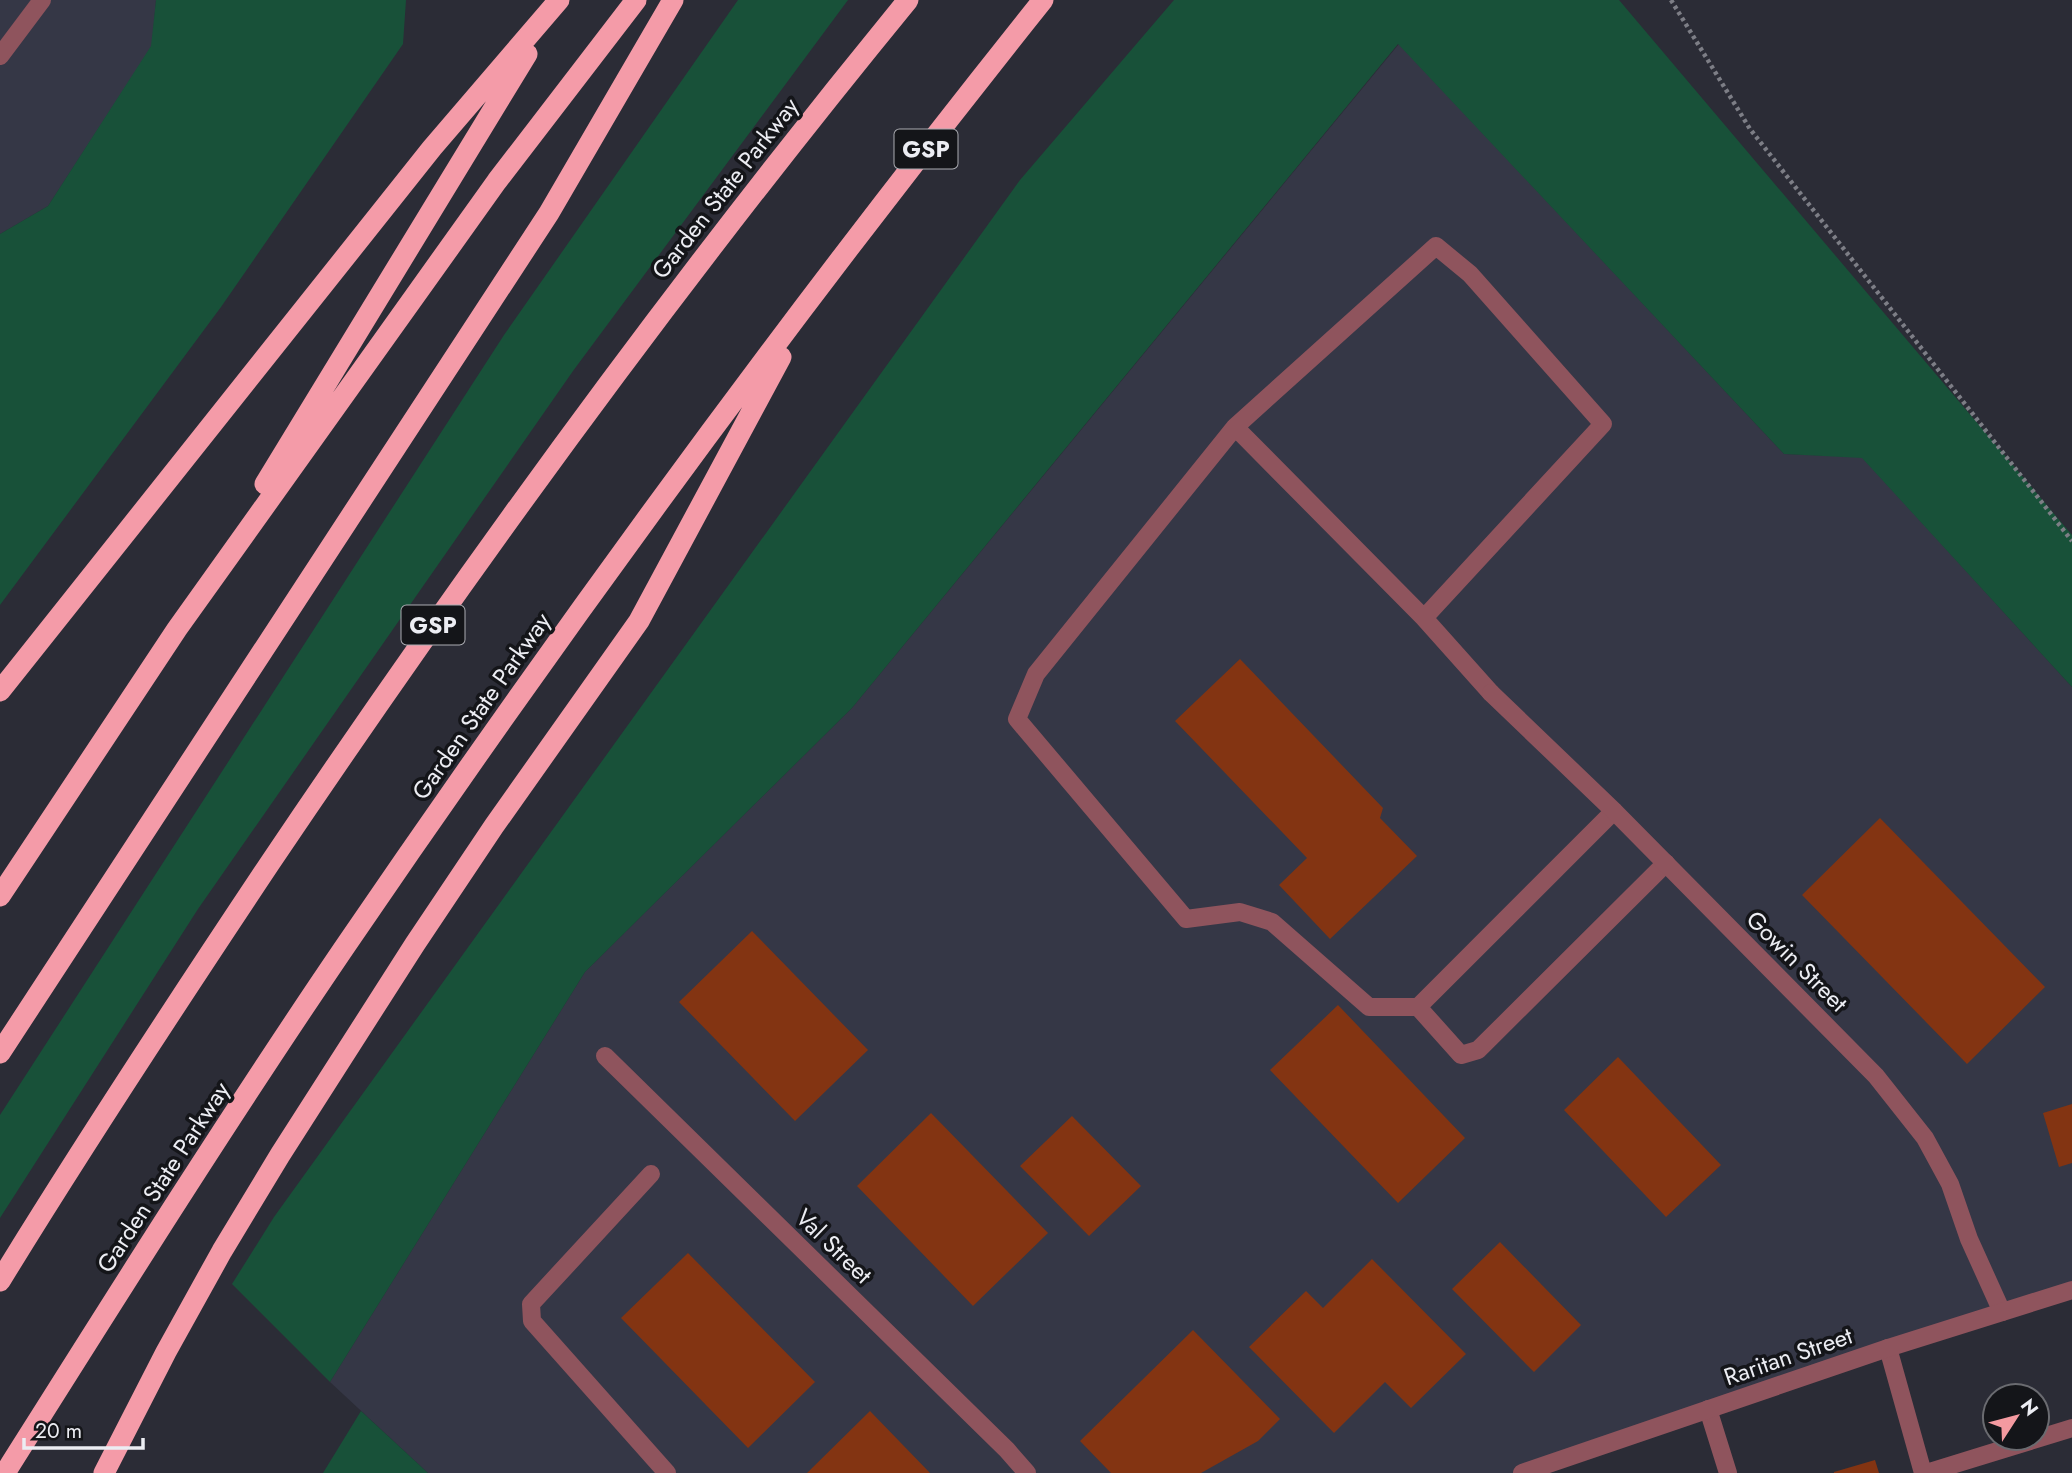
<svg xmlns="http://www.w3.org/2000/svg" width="2072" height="1473" font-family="Jost,sans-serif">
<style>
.built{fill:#353746}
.green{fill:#185139}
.building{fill:#833412}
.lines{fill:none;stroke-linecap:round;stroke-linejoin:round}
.path{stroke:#7d7e86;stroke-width:4.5;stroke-dasharray:3.5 3.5;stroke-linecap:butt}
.service{stroke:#8f545d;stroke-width:18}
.minor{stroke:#8f545d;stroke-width:18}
.tertiary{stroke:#8f545d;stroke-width:18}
.motorway{stroke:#f49ba8;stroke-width:21}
.labels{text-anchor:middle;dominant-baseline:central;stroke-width:7;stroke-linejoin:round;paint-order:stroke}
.shield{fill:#141519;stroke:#abacb2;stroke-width:2}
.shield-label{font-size:23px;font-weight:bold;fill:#ecedf3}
.street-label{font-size:24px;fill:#ecedf3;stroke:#141519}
</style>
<rect width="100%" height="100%" fill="#2b2c36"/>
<path class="built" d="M0 0H156L152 46 48 206 0 234Z
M1399 44 1784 454 1862 457 2072 687V1290L1522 1473H428L330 1382 585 972 852 708Z"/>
<path class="green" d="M156 0H406L403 44 221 307 0 605V234L48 206 151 46Z
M738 0H848L573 371 198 909 0 1218V1115L504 335Z
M1174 0H1619L2072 535V687L1862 458 1784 454 1398 44 852 708 585 972 330 1382 232 1284 274 1217 1020 180Z
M361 1411 428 1473H323Z"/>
<path class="building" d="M1240 659 1383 808 1380 818 1417 856 1330 939 1279 885 1307 858 1175 721Z
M1880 818 2045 987 1967 1064 1802 895Z
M752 931 868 1050 795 1121 679 1002Z
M1338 1005 1465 1138 1398 1203 1270 1070Z
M1618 1057 1721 1165 1666 1217 1564 1110Z
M2072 1104V1163L2059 1167 2043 1113Z
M931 1113 1048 1233 973 1306 857 1186Z
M1072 1116 1141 1186 1089 1236 1020 1166Z
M1500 1242 1581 1325 1534 1372 1452 1289Z
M688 1253 815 1382 748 1448 621 1318Z
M1372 1259 1466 1354 1411 1408 1385 1382 1334 1433 1249 1347 1306 1291 1323 1308Z
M1193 1330 1280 1419 1258 1441 1201 1473H1111L1080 1441Z
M870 1411 930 1473H807Z
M1875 1460 1879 1473H1834V1472Z"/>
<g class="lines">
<path class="path" d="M1671 0 1750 129 2072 541"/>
<path class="service" d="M0 56 42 0
M1235 427 1036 674 1017 719 1186 919 1240 912 1272 922 1369 1007H1418L1614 811
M1424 618 1603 424 1470 274 1436 246 1235 427 1424 618 1491 693
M1418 1007 1461 1055 1478 1050 1666 863
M651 1174 531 1304 532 1321 667 1473
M1888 1348 1923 1473
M1708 1409 1728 1473
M1926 1473 2072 1428"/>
<path class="minor" d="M1491 693 1614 811 1876 1076 1925 1138 1950 1184 1969 1239 2002 1312
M605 1056 1007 1450 1027 1473"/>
<path class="tertiary" d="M1522 1473 1888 1348 2072 1290"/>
<path class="motorway" d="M265 484 527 54
M0 691 432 148 559 0
M0 896 177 629 497 181 636 0
M0 1053 549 213 673 0
M0 1281C87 1139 178 1001 270 863 470 566 681 277 908 0
M5 1473C116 1297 227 1120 344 948 565 624 798 306 1043 0
M104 1473 166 1352 222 1251 280 1155 415 944 494 826 639 621 781 357"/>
</g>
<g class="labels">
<g class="shield">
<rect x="894.5" y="129.5" width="63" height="39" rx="5"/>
<rect x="401.5" y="605.5" width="63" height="39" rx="5"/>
</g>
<g class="shield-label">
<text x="926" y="149">GSP</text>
<text x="433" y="625">GSP</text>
</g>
<g class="street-label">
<text transform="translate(725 188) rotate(-52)">Garden State Parkway</text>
<text transform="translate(481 706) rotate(-55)">Garden State Parkway</text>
<text transform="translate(1797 961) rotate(45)">Gowin Street</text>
<text transform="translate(163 1177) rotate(-57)">Garden State Parkway</text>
<text transform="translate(834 1246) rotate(44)">Val Street</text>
<text transform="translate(1788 1356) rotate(-19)">Raritan Street</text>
</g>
</g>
<g transform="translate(2016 1417) rotate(54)"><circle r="33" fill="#141519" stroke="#6a6b70" stroke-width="2"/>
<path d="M0-5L12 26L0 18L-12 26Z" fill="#f49aa0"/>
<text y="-10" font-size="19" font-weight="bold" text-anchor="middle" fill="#ecedf3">N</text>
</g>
<path d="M24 1438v10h119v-10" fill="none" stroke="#ecedf3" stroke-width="3.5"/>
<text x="35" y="1438" font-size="21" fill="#ecedf3" stroke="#141519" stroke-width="5" paint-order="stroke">20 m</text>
</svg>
